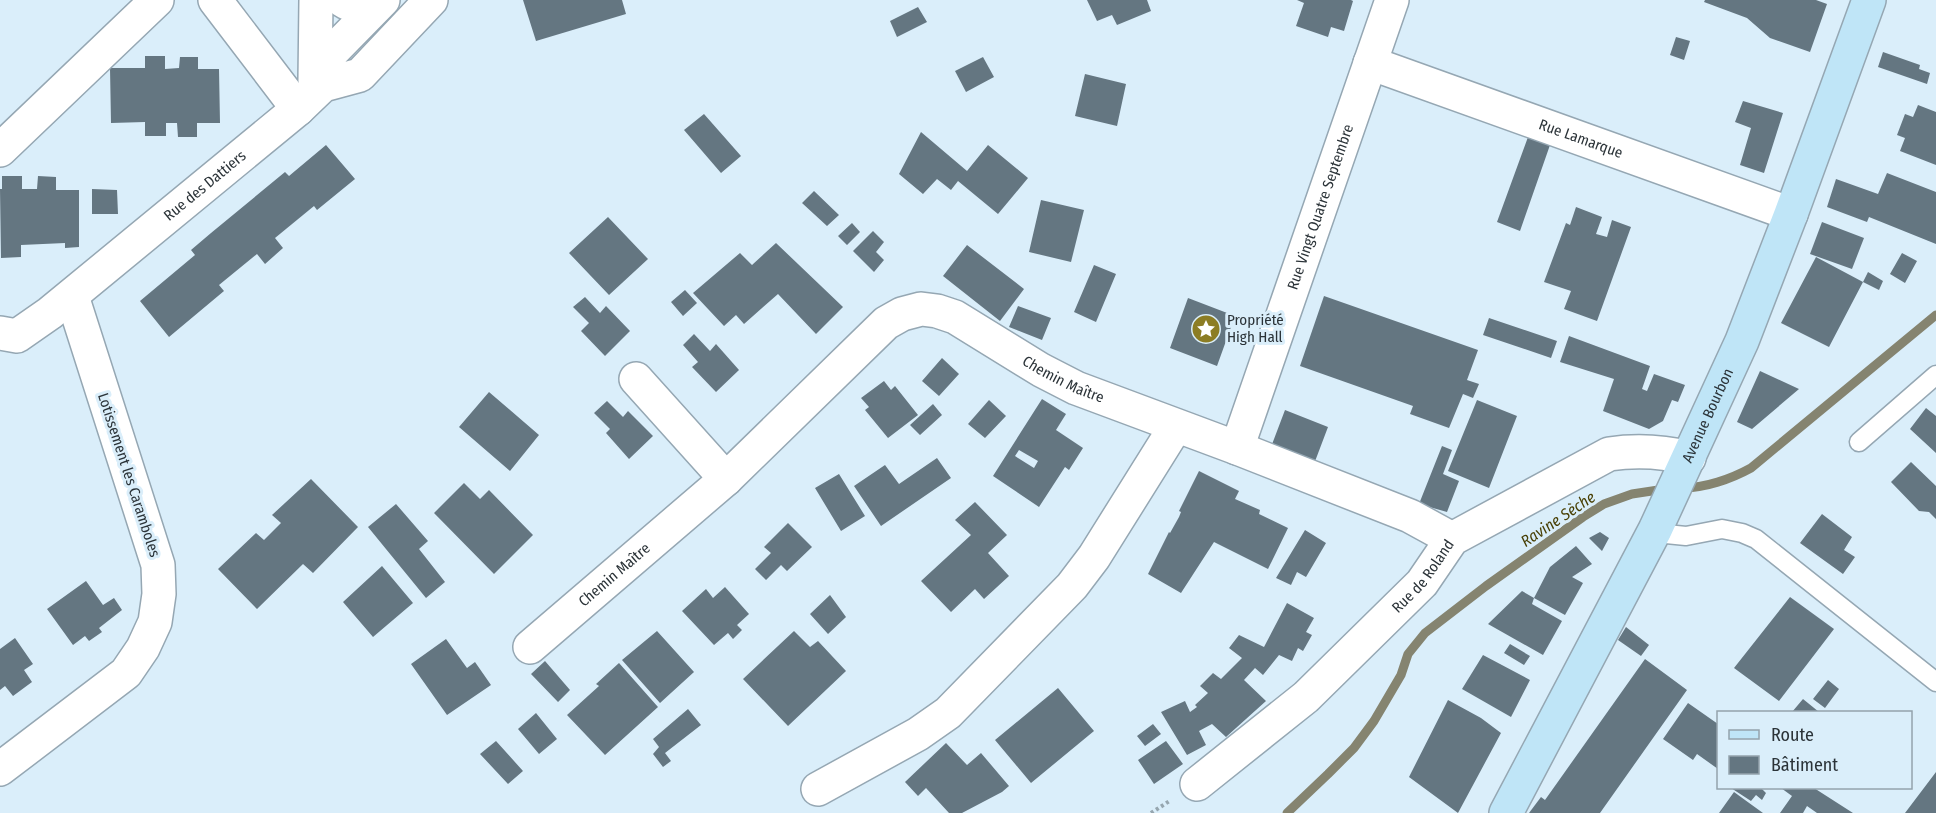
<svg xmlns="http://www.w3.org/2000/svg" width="1936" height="813" font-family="'Fira Sans Condensed',sans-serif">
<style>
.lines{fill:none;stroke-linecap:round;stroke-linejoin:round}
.stream{stroke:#858470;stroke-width:9}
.building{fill:#647681;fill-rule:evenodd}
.lane-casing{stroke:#95a7b3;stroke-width:21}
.street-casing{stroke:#95a7b3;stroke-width:36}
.secondary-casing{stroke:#95a7b3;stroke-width:36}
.path{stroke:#96a6af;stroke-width:4;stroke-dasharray:3 3;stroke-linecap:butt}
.lane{stroke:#fff;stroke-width:18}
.street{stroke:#fff;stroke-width:33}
.secondary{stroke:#bfe5f7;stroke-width:33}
.labels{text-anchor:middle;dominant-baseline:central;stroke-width:6;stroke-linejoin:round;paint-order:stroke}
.street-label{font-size:15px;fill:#2b3338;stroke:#daeefa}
.poi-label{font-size:15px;fill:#2b3338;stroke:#daeefa;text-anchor:start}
.water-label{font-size:16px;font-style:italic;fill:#483f04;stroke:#daeefa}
</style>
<rect width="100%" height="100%" fill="#daeefa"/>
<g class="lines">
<path class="stream" d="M1682 488C1705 488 1731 479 1751 468L1936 315
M1287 813 1328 774 1354 748 1374 721 1401 675 1408 654 1425 633 1486 586 1583 517 1604 504 1632 494 1665 489"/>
</g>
<path class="building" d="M523 0H622L626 14 536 41Z
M1087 0H1147L1151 11 1117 25 1112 15 1097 21Z
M1297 0H1351L1353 1 1344 31 1331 27 1328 37 1296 26 1304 3Z
M1705 0H1816L1827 4 1810 52 1770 38 1747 18 1704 2Z
M918 7 927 22 897 37 890 21Z
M1676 37 1690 41 1684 60 1670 55Z
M1883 52 1920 65 1919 69 1930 73 1927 84 1878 67Z
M145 56H165V69L179 68 180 57H198V69H219L220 123H197V137H178L177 123H166V136H145V122L111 123 110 68H145Z
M983 57 994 77 966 92 955 71Z
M1085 74 1126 84 1117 126 1075 116Z
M1743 101 1783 113 1764 173 1740 165 1751 128 1735 122Z
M1918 105 1936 112V165L1900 151 1905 138 1897 135 1905 114 1913 117Z
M704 114 741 156 721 173 684 130Z
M921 132 967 171 988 145 1028 178 998 214 958 181 951 190 937 179 923 194 899 174Z
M1528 137 1550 145 1520 231 1497 222Z
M326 145 355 179 317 210 314 206 275 238 283 248 265 264 257 254 219 285 224 291 169 337 140 301 195 255 191 250 211 233 285 172 289 176Z
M1887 173 1936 192V244L1869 217 1867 222 1827 207 1836 179 1878 194Z
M2 176H22V189H37L38 176 56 177V190H79V247L65 248V243L21 245V257L1 258 0 189H2Z
M92 189 117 190 118 214H92Z
M814 191 839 215 827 226 802 203Z
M1041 200 1084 210 1071 262 1029 252Z
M1576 207 1602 217 1596 234 1607 237 1612 220 1631 227 1597 321 1564 309 1571 291 1544 282 1566 223 1570 225Z
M608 217 648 259 609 295 569 253Z
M1822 222 1864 238 1852 269 1810 254Z
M852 223 860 232 847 245 838 236Z
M873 231 884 242 876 252 884 260 874 272 853 251Z
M776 243 843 307 816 334 778 294 744 324 736 315 724 326 693 293 740 253 752 265Z
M967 245 1024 289 1000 321 943 276Z
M1902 253 1917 261 1905 283 1890 274Z
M1816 257 1863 282 1829 347 1781 323Z
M1094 265 1116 274 1096 322 1074 312Z
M1868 272 1883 281 1879 290 1863 282Z
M685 290 697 303 683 316 671 302Z
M1324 296 1478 350 1467 380 1479 384 1473 398 1463 394 1449 428 1410 414 1413 406 1300 366Z
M585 297 600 313 606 306 630 331 605 356 581 331 589 323 573 307Z
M1188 298 1235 316 1217 366 1170 348Z
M1018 306 1051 318 1042 340 1009 327Z
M1489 318 1557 341 1551 358 1483 335Z
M694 334 710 351 716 344 739 370 716 392 692 367 698 362 683 345Z
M1569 336 1650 366 1642 389 1647 391 1654 374 1685 385 1678 402 1672 400 1663 421 1649 429 1603 411 1614 379 1560 362Z
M942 358 959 374 939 396 922 381Z
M1760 371 1799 389 1752 429 1737 422Z
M884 381 891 390 895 386 918 415 888 438 865 410 869 407 861 398Z
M489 392 539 435 510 471 459 427Z
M1042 399 1066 414 1056 430 1083 448 1069 470 1065 467 1039 507 993 476ZM1019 450 1038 461 1034 468 1015 456Z
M989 400 1006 416 985 438 968 424Z
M1477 400 1517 416 1489 488 1448 471Z
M607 401 623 417 628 411 653 436 629 459 606 433 610 429 594 413Z
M933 404 942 415 920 435 910 425Z
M1926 408 1936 416V453L1910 429Z
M1285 410 1328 427 1314 464 1271 447Z
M1442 446 1452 450 1443 474 1459 481 1447 512 1419 504Z
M937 458 951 478 881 526 854 486 885 465 899 484Z
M1911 462 1936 486V519L1929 512 1919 511 1891 482Z
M1199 471 1239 491 1235 499 1260 510 1259 514 1288 528 1268 569 1214 542 1181 593 1148 574 1169 532 1170 533 1179 517 1181 512 1179 511Z
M839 474 865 516 841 531 815 488Z
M311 479 358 527 313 573 303 564 257 609 218 569 256 533 264 540 281 523 272 515Z
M464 483 480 499 489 490 533 535 494 574 434 513Z
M975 502 1007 535 988 553 1009 576 984 599 975 589 951 612 921 581 971 535 955 520Z
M396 504 428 541 419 549 445 582 426 598 368 527Z
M1822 514 1852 537 1844 550 1855 557 1843 574 1800 543Z
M788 523 812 547 787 571 781 565 766 580 755 569 771 553 764 547Z
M1305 530 1326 543 1306 577 1297 572 1291 585 1276 578Z
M1600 532 1609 538 1602 551 1589 538Z
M1576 546 1592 564 1572 577 1583 583 1565 615 1534 598 1550 567Z
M382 566 413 603 373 637 343 602Z
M86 581 103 605 114 598 122 610 99 628 102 632 89 641 85 636 73 645 47 609Z
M725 587 749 614 737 625 742 630 733 639 728 633 714 645 682 611 706 589 713 598Z
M1522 591 1534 598 1532 604 1562 621 1543 655 1488 624Z
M830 595 846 617 828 634 810 614Z
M1790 597 1834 629 1779 701 1734 668Z
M1287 603 1314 618 1306 632 1312 635 1303 651 1298 648 1292 661 1279 655 1263 675 1255 668 1244 680 1266 701 1226 737 1212 724 1199 731 1206 745 1187 755 1161 712 1185 701 1190 712 1197 707 1195 705 1208 693 1200 686 1213 673 1221 679 1242 658 1229 648 1239 635 1264 647Z
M1626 627 1649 645 1641 656 1618 640Z
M657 631 694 672 660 703 622 660Z
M794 631 810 647 818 641 846 671 788 726 743 679Z
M15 638 33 664 24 670 32 682 13 696 5 686 0 690V649Z
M446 639 467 668 475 662 491 685 447 715 411 664Z
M1510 644 1530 656 1524 665 1504 653Z
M1483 655 1530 680 1511 717 1462 689Z
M1645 659 1687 690 1600 813H1529L1541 797 1545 800Z
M545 661 570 690 558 702 531 674Z
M619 663 658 707 605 755 567 715 599 686 596 684Z
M1828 680 1839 689 1825 708 1813 699Z
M1058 688 1094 731 1031 783 995 740Z
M1803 699 1819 712H1792Z
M1448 700 1481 718 1501 733 1458 813 1409 777Z
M1688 703 1718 724V769L1697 754 1693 760 1663 739Z
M688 709 701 725 665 753 671 761 663 767 653 754 659 747 653 739Z
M536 713 557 739 539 754 518 729Z
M1153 724 1161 734 1145 746 1137 736Z
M496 741 523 771 508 784 480 754Z
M1166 741 1183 764 1154 784 1138 760Z
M946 743 967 765 981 753 1009 786 1002 792 962 813H949L926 788 918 796 905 782Z
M1936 772V813H1905Z
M1731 788H1761L1766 793 1762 800 1756 795 1751 801Z
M1781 788H1814L1853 813H1817L1807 806 1803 813H1780L1792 796Z
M1734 792 1745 800 1763 813H1719Z"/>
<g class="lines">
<g class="lane-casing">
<path id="lane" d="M1859 442 1936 375
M1655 530 1666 534 1686 536 1722 529 1742 533 1756 539 1936 682"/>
</g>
<g class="street-casing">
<g id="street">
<path d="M215 0 298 109"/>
<path d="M342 0 347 3 378 4"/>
<path id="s1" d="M1370 63 1791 214"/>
<path d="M315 81 316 0"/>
<path d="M323 85 331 53 383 0"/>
<path d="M0 150 157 0"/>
<path id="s2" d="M0 333 17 336 50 313 298 109 323 85 360 75 431 0"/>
<path d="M636 379 726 479"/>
<path id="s3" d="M1237 448 1392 0"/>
<path id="s4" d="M530 647 726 479 886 323 902 314 921 309 937 311 955 317 1041 370 1076 388 1237 448 1410 516 1452 539"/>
<path d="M0 769 126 673 143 648 155 622 159 594 158 565 72 296"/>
<path id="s5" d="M1197 784 1306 697 1422 583 1452 539 1609 454C1637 450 1661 451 1689 458"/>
<path d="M818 789 918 734 948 713 1072 586 1094 557 1176 426"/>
</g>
</g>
<g class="secondary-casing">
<g id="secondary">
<path id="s6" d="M1506 813 1655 530 1742 341 1791 214 1869 0"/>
</g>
</g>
<path class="path" d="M1151 813 1171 800"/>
<use href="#lane" class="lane"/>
<use href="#street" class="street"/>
<use href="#secondary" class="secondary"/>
</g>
<defs>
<g id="sight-disc" transform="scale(1.5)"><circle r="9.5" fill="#8c7d24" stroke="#daeefa"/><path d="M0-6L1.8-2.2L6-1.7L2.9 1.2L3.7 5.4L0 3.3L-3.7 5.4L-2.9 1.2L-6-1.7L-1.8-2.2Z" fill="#fff"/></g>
</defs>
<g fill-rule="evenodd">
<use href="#sight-disc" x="1206" y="329"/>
</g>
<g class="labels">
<g class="street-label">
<text stroke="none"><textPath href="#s1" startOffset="224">Rue Lamarque</textPath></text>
<text stroke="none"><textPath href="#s2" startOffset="258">Rue des Dattiers</textPath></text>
<text stroke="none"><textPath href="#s3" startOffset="255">Rue Vingt Quatre Septembre</textPath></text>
<text stroke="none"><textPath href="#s4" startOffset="680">Chemin Maître</textPath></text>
<text stroke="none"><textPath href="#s6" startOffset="446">Avenue Bourbon</textPath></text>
<text transform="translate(129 475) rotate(72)">Lotissement les Caramboles</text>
<text stroke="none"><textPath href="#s4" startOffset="111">Chemin Maître</textPath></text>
<text stroke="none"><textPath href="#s5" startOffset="308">Rue de Roland</textPath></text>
</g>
<g class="poi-label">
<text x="1227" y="320">Propriété<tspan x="1227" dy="17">High Hall</tspan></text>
</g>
<g class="water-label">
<text transform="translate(1558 519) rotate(-34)">Ravine Sèche</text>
</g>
</g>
<rect x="1717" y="711" width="195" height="78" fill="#daeefa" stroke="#94a3ac" stroke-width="1.5"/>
<rect x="1729" y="730" width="30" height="9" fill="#bfe5f7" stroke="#94a3ac" stroke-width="1.5"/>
<text x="1771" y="741" font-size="18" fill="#2b3338">Route</text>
<rect x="1729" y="756" width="30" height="18" fill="#647681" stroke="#94a3ac" stroke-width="1.5"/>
<text x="1771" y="771" font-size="18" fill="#2b3338">Bâtiment</text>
</svg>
